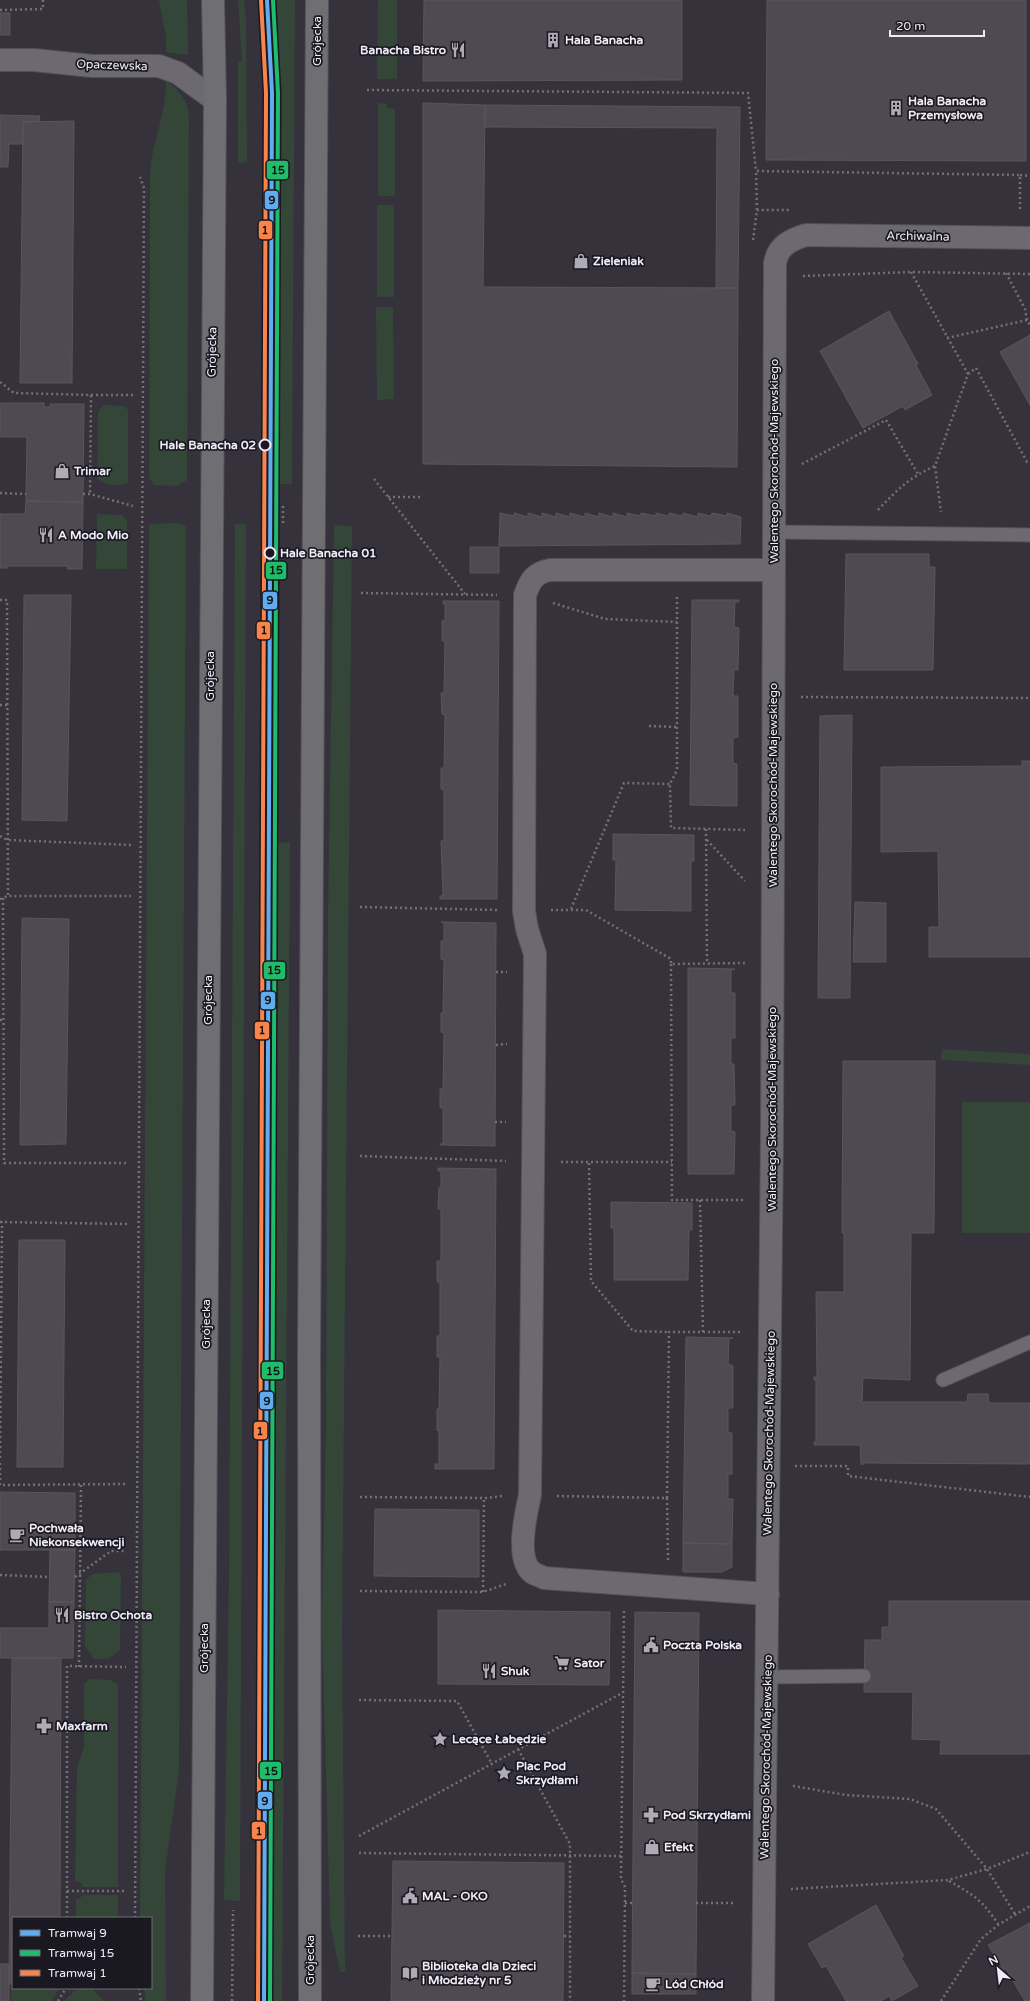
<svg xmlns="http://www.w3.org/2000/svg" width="1030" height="2001" font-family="'Varela Round',sans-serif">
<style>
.green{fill:#344638}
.building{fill:#4f4a51;stroke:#5b545b}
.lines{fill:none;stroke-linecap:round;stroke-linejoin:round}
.service-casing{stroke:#545159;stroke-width:15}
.minor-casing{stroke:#545159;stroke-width:24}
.secondary-casing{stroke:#545159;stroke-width:24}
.path{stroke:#727176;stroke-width:2.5;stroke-dasharray:2 3;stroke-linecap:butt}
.service{stroke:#6c6a70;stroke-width:13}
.minor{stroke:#6c6a70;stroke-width:22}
.secondary{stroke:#6f6e73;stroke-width:22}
.tram-1-casing{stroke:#1a1820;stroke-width:7}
.tram-2-casing{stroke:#1a1820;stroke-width:7}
.tram-3-casing{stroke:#1a1820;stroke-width:7}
.tram-1{stroke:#60acee;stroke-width:4}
.tram-2{stroke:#20bc6c;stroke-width:4}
.tram-3{stroke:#f8844c;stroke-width:4}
.stop-dot{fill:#1a1820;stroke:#efecf8;stroke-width:2}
.labels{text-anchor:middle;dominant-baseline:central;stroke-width:3.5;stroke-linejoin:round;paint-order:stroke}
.poi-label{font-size:12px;font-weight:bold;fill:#efecf8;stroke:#1a1820;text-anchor:start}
.street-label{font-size:12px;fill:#efecf8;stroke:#1a1820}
.stop-label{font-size:12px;font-weight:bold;fill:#efecf8;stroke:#1a1820;text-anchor:end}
.line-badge{stroke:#1a1820;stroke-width:1.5}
.pale-badge-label{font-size:11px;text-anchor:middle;font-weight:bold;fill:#111}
</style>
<rect width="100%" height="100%" fill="#35323c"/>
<path class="green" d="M159 0H187L188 54 186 55 166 52V37Z
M238 0H244L246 22 247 162 238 163V62H242Z
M274 0H295L292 484H277L280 99Z
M378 0H397V79H377Z
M166 81C179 89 188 101 189 116L187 480 177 486 154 485 149 478 150 170C153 140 167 111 166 81Z
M378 103 387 104V108L395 109V196H378Z
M377 205H394V297H377Z
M376 307H393L394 399 377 400Z
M104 405 124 406 128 410V482C118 488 107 486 97 479L98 411Z
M97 514 122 515 127 521V569H96Z
M178 523 186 527 179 1769 165 1872 166 2001H146L144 1988H151V1918H140L149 524Z
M235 524H246L240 1901 224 1900 229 1574Z
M334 525 352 526 342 1631 345 1972H340L330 1923 322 1626 326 1425 328 915Z
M290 842 282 2001H270L275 843Z
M942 1049 1030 1054V1065L941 1060Z
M962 1102H1030V1233H962Z
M119 1572 121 1575 120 1650 108 1659H94L85 1646 86 1580 92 1574Z
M90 1679 111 1680 118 1685V1887H83L81 1883 75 1881 77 1768 84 1747V1684Z
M84 1895H118V1918H76V1900Z
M11 1986 13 1988H59L52 2001H11Z
M78 1988H91L104 2001H64Z"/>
<path class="building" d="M424 0H682V80L423 81Z
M767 0H1026V161L766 160Z
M0 13H10V35H0Z
M423 103 485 105 483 287 738 288 737 467 423 464Z
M485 105 740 107 738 288H716L717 128 485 127Z
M0 115 40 116 39 121 23 122V144H9L8 167H0Z
M74 121 72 383H20L23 122Z
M889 311 918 364 916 365 932 395 905 410 903 406 863 428 820 351Z
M1030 335V405L1000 352Z
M0 403H44V407H50V404H84L83 502 26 501 27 437H0Z
M26 501 83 502 82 569H68L67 566H7V568H0V514H25Z
M500 513 514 516V513L528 517V513L542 517V513L556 517V513L570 517V513L585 517V513L599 517V513L613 517V513L627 517V513L641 516V513L656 516V513L669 516V513L683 516V513L698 517V513L711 516 712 513 727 516V513L741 517 740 544 499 546Z
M470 547H499V573H470Z
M846 554H929V567H935L933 670H844Z
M24 595H71L67 821 22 820Z
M692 600H739V602H735L734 627 739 628 738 670H734L733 696H738V737L733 738V763L737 764V806L690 805Z
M443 601H499L497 899H440V896H443L441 841H444V790L441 789V768H444L445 715 442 714 441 693H444L445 641H442V621L445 620V604H443Z
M852 715 850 998H818L820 716Z
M1022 761H1030V957H929V927H939L938 851 881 852V767L1022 766Z
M613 834 694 835V861H691V911L615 910 616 860H613Z
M855 902 886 903V962H853Z
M22 918 69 919 66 1144 20 1145Z
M441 922 496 923 495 1146 440 1145V1144H443V1108H440V1089H443L444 1033 441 1032V1013H443L444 960 441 959V941H444V923Z
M688 968 735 969 731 970V993H735V1038H731V1064H734L735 1105H731V1131L735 1132 734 1174H688Z
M843 1061H935L934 1233H911L910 1380 863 1378 862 1402H967L968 1394H988L989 1403H1030V1464L863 1463V1465L861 1464 860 1445H814V1442H816V1381L814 1380V1377H817L816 1292H844V1233H842Z
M438 1168 496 1169 494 1469H435V1464H439V1430L437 1431V1409H439L440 1357H437V1336H440V1282H437V1261H441V1209H438L439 1188 441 1187V1171H438Z
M611 1202 692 1203V1230H689L688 1280H614V1228H611Z
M19 1240H65L63 1467H17Z
M686 1337 733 1338 729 1339 728 1364 733 1366V1408H728V1432L732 1433V1474H728V1499H733L732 1544 683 1543Z
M0 1492 75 1493V1550H0Z
M375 1509 479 1510V1577L374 1576Z
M683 1543 732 1544V1567L722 1572H683Z
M50 1550H75L74 1602H49Z
M889 1601H1030V1754H940L941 1740 912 1739 913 1692H864L865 1640H882V1627H889Z
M49 1602H74L73 1658H0V1628H49Z
M438 1610 610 1612 609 1685 438 1684Z
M635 1612 699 1613 696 1974 632 1973Z
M12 1658H61L60 1918H13V1984H9Z
M393 1861 564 1863 563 2001H391Z
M876 1905 904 1956 901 1958 918 1986 892 2001 889 1996 881 2001H846L826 1966 822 1968 808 1944Z
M1030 1923V2001H1025L1006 1969 1003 1970 988 1945Z
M0 1964H9V2001H0Z
M632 1973 696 1974V1994H632Z"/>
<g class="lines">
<g class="service-casing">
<path id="service" d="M774 532 1030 535
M943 1380 1030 1342
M767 1677 864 1676"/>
</g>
<g class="minor-casing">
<path id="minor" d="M0 60H34L92 66H159L178 73 215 100
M768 1594 544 1578C541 1576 536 1575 533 1573 515 1560 526 1513 530 1495L535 954 527 929 524 911 525 595C530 581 534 573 550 570H774
M763 2001 772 1135 775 263C778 246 790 240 806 235L1030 238"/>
</g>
<g class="secondary-casing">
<path id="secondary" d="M202 2001 215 100 213 0
M310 2001 309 1356 317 0"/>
</g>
<path class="path" d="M0 10 43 9V0
M367 90 748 93 756 171
M1020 175 1030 176
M757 210 756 171 1020 175V210
M753 240 757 210H789
M911 272 968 374 935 466 941 512
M1006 273 1025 309 1027 320
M803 276 911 272 1030 274
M947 338 1027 320 1030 325
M968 374 976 368 1027 462 1030 461
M0 382 14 393 91 395 90 494
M91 395H133
M802 464 886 420 918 474
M374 479 465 594
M0 493 26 494
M83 494H90L133 506
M388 497H423
M283 506V525
M878 510C897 490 910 477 935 466
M361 593 497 595
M677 597V770L670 784 671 828 745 830
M0 600H7L8 896
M553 603 605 619 677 622
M801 697 1030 698
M0 705H7
M649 726 677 727
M706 829 707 964
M0 836 7 840 131 845
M707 840 745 881
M3 898 4 1163H129
M0 899 8 896H131
M360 907 498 910
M571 909 624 783 670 784
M551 910H586L671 959V964L745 963
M671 964 672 1200H744
M496 972H507
M0 1020H4
M496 1045 507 1044
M495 1122H506
M360 1156 506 1161
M561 1162H672
M589 1163 591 1281 633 1331 669 1332
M700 1200 703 1332
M0 1222 129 1224
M0 1458 2 1222
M0 1463V1485L127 1484
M795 1466H848V1476L1030 1497
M557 1496 667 1498 668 1560
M360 1497 487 1498 502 1496
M667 1498 669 1332H742
M0 1575 50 1577
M75 1577 111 1551H126
M360 1591 483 1592 506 1584
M483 1592 484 1498
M624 1611 621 1879 625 1887 624 2001
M79 1667 81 1485
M359 1700 457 1701 492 1764
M518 1749 570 1844V2001
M793 1786 846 1795 910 1799 936 1809 987 1869 1015 1914
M359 1836 622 1693
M359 1853 621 1856
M949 1881C974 1895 982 1900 998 1924
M791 1889 948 1880 987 1869 1030 1852
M67 1891H124
M625 1903H632
M696 1903H735
M67 1918V1666L126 1667
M135 1918 144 188 140 177
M358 1936H392
M564 1936H570
M139 1988 141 2001
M58 2001 66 1988
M232 2001 233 1910
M941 2001 981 1939 998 1925 1030 1906"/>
<use href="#service" class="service"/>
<use href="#minor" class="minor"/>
<use href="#secondary" class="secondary"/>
<g class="tram-1-casing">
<path id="tram-1" d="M264 2001 272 93 267 0"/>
</g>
<g class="tram-2-casing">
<path id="tram-2" d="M270 2001 278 93 273 0"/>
</g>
<g class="tram-3-casing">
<path id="tram-3" d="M258 2001 266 93 261 0"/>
</g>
<use href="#tram-1" class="tram-1"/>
<use href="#tram-2" class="tram-2"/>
<use href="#tram-3" class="tram-3"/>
</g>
<defs>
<g id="building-bare" transform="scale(1.2)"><path d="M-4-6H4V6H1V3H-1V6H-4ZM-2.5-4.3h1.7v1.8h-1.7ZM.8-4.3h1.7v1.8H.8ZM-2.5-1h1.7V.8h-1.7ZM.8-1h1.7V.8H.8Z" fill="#aeabb6" stroke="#1a1820" stroke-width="2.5" paint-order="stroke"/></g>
<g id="restaurant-bare" transform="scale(1.2)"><path d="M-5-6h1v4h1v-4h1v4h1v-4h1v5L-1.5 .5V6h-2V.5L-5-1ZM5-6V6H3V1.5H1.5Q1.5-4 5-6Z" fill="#aeabb6" stroke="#1a1820" stroke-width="2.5" paint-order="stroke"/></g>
<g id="shop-bare" transform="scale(1.2)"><path d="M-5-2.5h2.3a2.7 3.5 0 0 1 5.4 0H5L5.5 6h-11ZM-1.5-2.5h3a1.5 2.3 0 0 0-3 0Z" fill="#aeabb6" stroke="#1a1820" stroke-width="2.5" paint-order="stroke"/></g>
<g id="cafe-bare" transform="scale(1.2)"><path d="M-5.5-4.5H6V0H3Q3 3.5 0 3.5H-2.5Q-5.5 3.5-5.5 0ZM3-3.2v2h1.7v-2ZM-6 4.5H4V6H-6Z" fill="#aeabb6" stroke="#1a1820" stroke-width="2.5" paint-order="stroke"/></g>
<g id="civic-bare" transform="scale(1.2)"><path d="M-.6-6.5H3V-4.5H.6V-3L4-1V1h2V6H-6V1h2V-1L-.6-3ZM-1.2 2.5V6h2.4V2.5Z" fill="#aeabb6" stroke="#1a1820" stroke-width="2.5" paint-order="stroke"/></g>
<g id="supermarket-bare" transform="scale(1.2)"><path d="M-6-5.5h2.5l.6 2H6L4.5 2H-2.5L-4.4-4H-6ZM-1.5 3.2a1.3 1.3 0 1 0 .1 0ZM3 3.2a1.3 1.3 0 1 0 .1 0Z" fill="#aeabb6" stroke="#1a1820" stroke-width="2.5" paint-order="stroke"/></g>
<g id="pharmacy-bare" transform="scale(1.2)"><path d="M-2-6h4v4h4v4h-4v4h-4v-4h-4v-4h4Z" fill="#aeabb6" stroke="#1a1820" stroke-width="2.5" paint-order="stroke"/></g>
<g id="sight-bare" transform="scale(1.2)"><path d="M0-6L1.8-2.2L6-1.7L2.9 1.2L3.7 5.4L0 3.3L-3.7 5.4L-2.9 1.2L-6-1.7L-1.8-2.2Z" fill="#aeabb6" stroke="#1a1820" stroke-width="2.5" paint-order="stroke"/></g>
<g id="library-bare" transform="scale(1.2)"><path d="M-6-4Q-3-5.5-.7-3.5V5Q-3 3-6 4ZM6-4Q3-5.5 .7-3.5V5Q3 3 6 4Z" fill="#aeabb6" stroke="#1a1820" stroke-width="2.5" paint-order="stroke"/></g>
</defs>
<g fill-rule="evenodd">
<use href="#building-bare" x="553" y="40"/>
<use href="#restaurant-bare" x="458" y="50"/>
<use href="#building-bare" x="896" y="108"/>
<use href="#shop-bare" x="581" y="261"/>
<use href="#shop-bare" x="62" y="471"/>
<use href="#restaurant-bare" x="46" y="535"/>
<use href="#cafe-bare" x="17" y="1535"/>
<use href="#restaurant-bare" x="62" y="1615"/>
<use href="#civic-bare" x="651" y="1645"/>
<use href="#supermarket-bare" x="562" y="1663"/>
<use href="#restaurant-bare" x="489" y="1671"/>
<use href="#pharmacy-bare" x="44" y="1726"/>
<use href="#sight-bare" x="440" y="1739"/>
<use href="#sight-bare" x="504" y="1773"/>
<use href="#pharmacy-bare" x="651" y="1815"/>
<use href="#shop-bare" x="652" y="1847"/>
<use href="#civic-bare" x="410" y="1896"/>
<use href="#library-bare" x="410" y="1973"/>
<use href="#cafe-bare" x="653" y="1984"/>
</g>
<g class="stop-dot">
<circle cx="265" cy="445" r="5.5"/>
<circle cx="270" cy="553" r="5.5"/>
</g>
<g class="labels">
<g class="poi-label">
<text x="565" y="40">Hala Banacha</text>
<text x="446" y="50" text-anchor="end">Banacha Bistro</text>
<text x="908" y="101">Hala Banacha<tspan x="908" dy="14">Przemysłowa</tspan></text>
<text x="593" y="261">Zieleniak</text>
<text x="74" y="471">Trimar</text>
<text x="58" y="535">A Modo Mio</text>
<text x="29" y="1528">Pochwała<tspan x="29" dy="14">Niekonsekwencji</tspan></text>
<text x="74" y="1615">Bistro Ochota</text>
<text x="663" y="1645">Poczta Polska</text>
<text x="574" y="1663">Sator</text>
<text x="501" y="1671">Shuk</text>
<text x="56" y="1726">Maxfarm</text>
<text x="452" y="1739">Lecące Łabędzie</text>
<text x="516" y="1766">Plac Pod<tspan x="516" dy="14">Skrzydłami</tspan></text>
<text x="663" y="1815">Pod Skrzydłami</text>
<text x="664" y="1847">Efekt</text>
<text x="422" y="1896">MAL - OKO</text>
<text x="422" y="1966">Biblioteka dla Dzieci<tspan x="422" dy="14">i Młodzieży nr 5</tspan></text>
<text x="665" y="1984">Lód Chłód</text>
</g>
<g class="street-label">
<text transform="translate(317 41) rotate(-90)">Grójecka</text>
<text transform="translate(112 65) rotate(2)">Opaczewska</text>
<text transform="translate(918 236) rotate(1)">Archiwalna</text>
<text transform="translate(212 352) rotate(-89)">Grójecka</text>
<text transform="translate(774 461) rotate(-90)">Walentego Skorochód-Majewskiego</text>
<text transform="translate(210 676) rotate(-90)">Grójecka</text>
<text transform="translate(773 785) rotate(-90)">Walentego Skorochód-Majewskiego</text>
<text transform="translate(208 1000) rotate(-90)">Grójecka</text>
<text transform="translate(772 1109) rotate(-90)">Walentego Skorochód-Majewskiego</text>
<text transform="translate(206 1324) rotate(-90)">Grójecka</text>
<text transform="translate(769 1433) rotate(-89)">Walentego Skorochód-Majewskiego</text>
<text transform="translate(204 1648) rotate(-90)">Grójecka</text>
<text transform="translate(766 1757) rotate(-89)">Walentego Skorochód-Majewskiego</text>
<text transform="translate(310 1960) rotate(-90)">Grójecka</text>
</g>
<g class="stop-label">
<text x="256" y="445">Hale Banacha 02</text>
<text x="280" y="553" text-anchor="start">Hale Banacha 01</text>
</g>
</g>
<g class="line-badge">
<rect x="266" y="160" width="23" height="20" rx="4" fill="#20bc6c"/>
<rect x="264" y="190" width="15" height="20" rx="4" fill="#60acee"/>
<rect x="258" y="220" width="15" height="20" rx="4" fill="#f8844c"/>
<rect x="265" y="561" width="22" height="19" rx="4" fill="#20bc6c"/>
<rect x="262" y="591" width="16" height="19" rx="4" fill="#60acee"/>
<rect x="256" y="621" width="15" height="19" rx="4" fill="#f8844c"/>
<rect x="263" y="961" width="23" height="19" rx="4" fill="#20bc6c"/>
<rect x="260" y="991" width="16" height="19" rx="4" fill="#60acee"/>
<rect x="254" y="1021" width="16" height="19" rx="4" fill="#f8844c"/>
<rect x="261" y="1361" width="23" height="19" rx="4" fill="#20bc6c"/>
<rect x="259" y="1391" width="15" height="19" rx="4" fill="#60acee"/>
<rect x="253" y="1421" width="15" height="19" rx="4" fill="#f8844c"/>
<rect x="259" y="1761" width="23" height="19" rx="4" fill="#20bc6c"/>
<rect x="257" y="1791" width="16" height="19" rx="4" fill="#60acee"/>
<rect x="251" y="1821" width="15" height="19" rx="4" fill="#f8844c"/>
</g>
<g class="pale-badge-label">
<text x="278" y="174">15</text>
<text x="272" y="204">9</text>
<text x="265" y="234">1</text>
<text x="276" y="574">15</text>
<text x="270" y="604">9</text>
<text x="264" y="634">1</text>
<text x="274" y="974">15</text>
<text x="268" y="1004">9</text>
<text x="262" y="1034">1</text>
<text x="273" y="1375">15</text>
<text x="267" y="1405">9</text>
<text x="260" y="1435">1</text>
<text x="271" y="1775">15</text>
<text x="265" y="1805">9</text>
<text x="259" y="1835">1</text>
</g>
<rect x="12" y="1917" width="140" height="72" fill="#1a1820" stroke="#6f6d76"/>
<rect x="20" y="1930" width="20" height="6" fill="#60acee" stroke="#6f6d76"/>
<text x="48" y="1937" font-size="12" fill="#efecf8">Tramwaj 9</text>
<rect x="20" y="1950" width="20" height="6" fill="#20bc6c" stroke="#6f6d76"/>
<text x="48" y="1957" font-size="12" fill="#efecf8">Tramwaj 15</text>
<rect x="20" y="1970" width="20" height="6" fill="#f8844c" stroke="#6f6d76"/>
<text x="48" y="1977" font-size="12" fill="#efecf8">Tramwaj 1</text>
<g transform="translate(998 1969) rotate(332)" stroke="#1a1820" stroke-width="3" paint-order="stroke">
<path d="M0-3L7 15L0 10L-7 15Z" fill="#efecf8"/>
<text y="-6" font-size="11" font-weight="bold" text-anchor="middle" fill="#efecf8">N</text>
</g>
<path d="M890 30v6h94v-6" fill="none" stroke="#efecf8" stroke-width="2"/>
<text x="896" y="30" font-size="12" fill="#efecf8" stroke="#1a1820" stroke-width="3" paint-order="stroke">20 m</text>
</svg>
